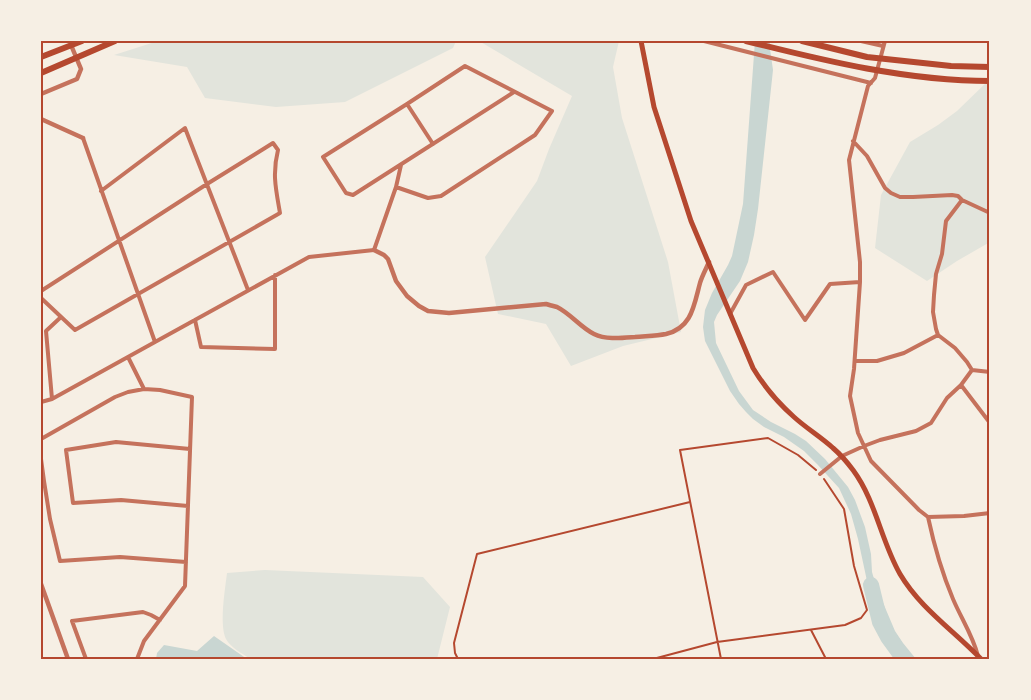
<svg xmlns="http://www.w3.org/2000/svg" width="1031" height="700" font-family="'Zilla Slab',serif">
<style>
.green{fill:#e2e4dc}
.water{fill:#c9d6d2}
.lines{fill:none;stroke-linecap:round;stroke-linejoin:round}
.river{stroke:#c9d6d2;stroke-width:16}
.path{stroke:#b5482f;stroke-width:2}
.minor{stroke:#c5725c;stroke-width:4}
.tertiary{stroke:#c5725c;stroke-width:4.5}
.secondary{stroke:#b5482f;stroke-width:5}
.trunk{stroke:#b5482f;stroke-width:6}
.neatline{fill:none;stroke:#b5482f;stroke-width:2}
</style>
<rect width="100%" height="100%" fill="#f6efe4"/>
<path class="green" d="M158 41H456L453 48 345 102 276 107 205 98 187 67 114 55Z
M479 41H619L613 67 622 118 668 262 681 332 623 346 571 366 546 324 498 314 485 257 537 181 549 149 572 96Z
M990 79V242L957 261 927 281 875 248 881 195 910 142 938 125 957 111Z
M265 570 423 577 450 607 437 659H250C242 653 231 648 226 639 219 625 225 590 227 573Z"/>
<path class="water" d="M755 41H770V49L773 70 758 209 754 235 748 262 740 281 717 315 714 322 716 343 739 391 753 410 771 422 795 434 806 441 825 459 848 487 855 500 865 527 871 554 872 572 876 586 881 598 895 631 903 643 916 659H906L887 630 872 596 867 581 858 539 851 514 839 488 817 464 804 451 784 437 764 427 753 419 746 412 739 404 730 391 705 341 703 327 705 310 712 293 728 265 732 256 743 204Z
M214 636 247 659H156L157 653 164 645 197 651Z"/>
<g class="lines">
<path class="river" d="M871 585 880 622 888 637 904 659"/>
<path class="path" d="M811 630 826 659
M458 659 455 653 454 643 477 554 690 502
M653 659 717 642 845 625 861 618 867 610 854 566 844 509 824 479
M721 659 680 450 768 438 798 455 816 470"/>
<path class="minor" d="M704 41 871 83
M861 41 883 46
M885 41 875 78 868 86 849 160 860 262V282L854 369 850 396 858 433 871 461 919 510 928 517 964 516 990 513
M407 104 433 144
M83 138 155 342 309 257 374 250 396 187 401 165
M853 141 867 156 885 188 891 193 900 197H913L952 195 958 196 962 200 990 213
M396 187 428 198 441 196 535 135 552 111 465 66 407 104 323 157 346 193 353 195 514 92
M101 191 185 128 248 290
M962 200 946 221 942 254 936 274 934 295 933 312 936 329 938 335 955 348 967 362 972 370
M41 291 207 184 273 143 278 150C272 174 276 190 280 213L75 330 41 298
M730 314 746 285 773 272 805 320 830 284 860 282
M195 320 201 347 275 349V275
M128 357 144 389 160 390 192 397 185 586 144 641 137 659
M855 361H877L904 353 938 335
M972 370 990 372
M961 385 990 423
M52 399 46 331 61 317
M41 402 52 399 155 342
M41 439 115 397 128 392 144 389
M41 459 44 481
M820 474 842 456 864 446 880 440 916 431 931 423 947 398 961 385 972 370
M41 481H44L50 519 60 561 120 557 186 562
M188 506 121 500 73 503 66 450 116 442 190 449
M928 517C934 545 942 573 953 599 961 618 973 636 978 656
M86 659 72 621 143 612 151 615 160 620"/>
<path class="tertiary" d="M41 94 77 79 81 69 71 45 72 44
M41 119 83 138
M374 250 384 255 388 259 396 281 407 296 419 306 428 311 449 313 546 304C549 305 553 306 557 307 571 314 580 327 594 334 606 340 622 338 635 337 645 336 656 336 666 334 692 328 694 305 700 283 702 276 706 269 709 262
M41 584 68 659"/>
<path class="secondary" d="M641 41 654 107 691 221 753 368C765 388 777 402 794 417 806 428 821 437 833 448 840 454 847 462 853 470 876 501 881 541 900 574 920 608 953 630 981 659"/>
<path class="trunk" d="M746 41C825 61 908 81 990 81
M802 41 867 57 951 66 990 67
M41 57 82 41
M41 73 115 41"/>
</g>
<rect width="1031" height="700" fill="none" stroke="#f6efe4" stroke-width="85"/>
<rect x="42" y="42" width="946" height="616" class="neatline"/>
</svg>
